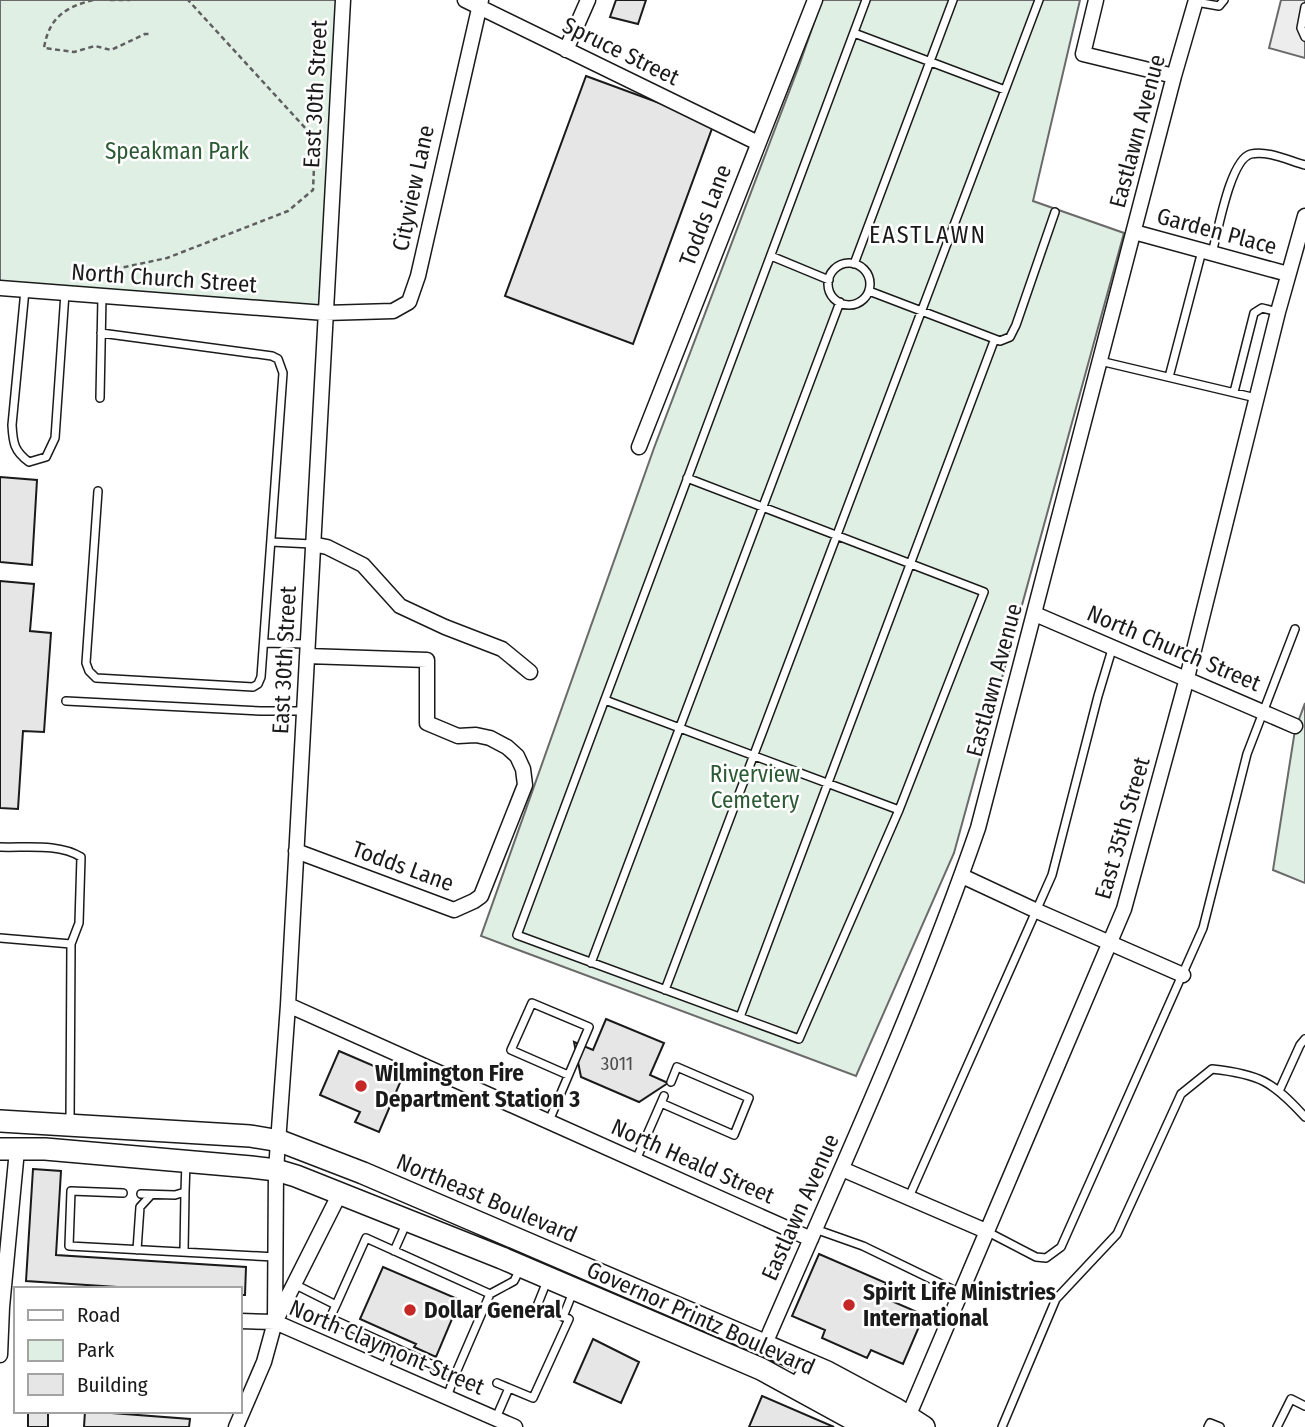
<svg xmlns="http://www.w3.org/2000/svg" width="1305" height="1427" font-family="'Fira Sans Condensed',sans-serif">
<style>
.green{fill:#e0efe3;stroke:#6a6a6a;stroke-width:2}
.parking{fill:#ededed;stroke:#6a6a6a;stroke-width:2}
.building{fill:#e6e6e6;stroke:#1a1a1a;stroke-width:2}
.lines{fill:none;stroke-linecap:round;stroke-linejoin:round}
.service-casing{stroke:#1a1a1a;stroke-width:10}
.minor-casing{stroke:#1a1a1a;stroke-width:17}
.primary-casing{stroke:#1a1a1a;stroke-width:24}
.path{stroke:#5f5f5f;stroke-width:2.5;stroke-dasharray:5 3.5;stroke-linecap:butt}
.service{stroke:#fff;stroke-width:7}
.minor{stroke:#fff;stroke-width:14}
.primary{stroke:#fff;stroke-width:21}
.poi-dot{fill:#c62828;stroke:#fff;stroke-width:2.5}
.labels{text-anchor:middle;dominant-baseline:central;stroke-width:5;stroke-linejoin:round;paint-order:stroke}
.number-label{font-size:19px;fill:#4d4d4d}
.street-label{font-size:23px;fill:#1a1a1a;stroke:#fff}
.park-label{font-size:23px;fill:#2b5a34;stroke:#fff}
.poi-label{font-size:23px;font-weight:bold;fill:#1a1a1a;stroke:#fff;text-anchor:start}
.neighbourhood-label{font-size:24px;letter-spacing:2px;fill:#1a1a1a;stroke:#fff}
</style>
<rect width="100%" height="100%" fill="#fff"/>
<path class="green" d="M0 0H343L325 313 0 288Z
M822 0H1080L1033 201 1124 233 954 853 856 1076 481 936 654 448 800 63Z
M1305 703V883L1273 870 1295 730Z"/>
<path class="parking" d="M1281 0H1305V58L1269 48Z"/>
<path class="building" d="M616 0H646L638 24 610 17Z
M586 76 714 123 633 344 505 296Z
M0 477 37 480 32 565 0 562Z
M0 581 34 584 30 631 51 633 44 732 23 731 18 809 0 808Z
M606 1019 664 1043 650 1075 668 1083 639 1102 581 1077 574 1042 593 1050Z
M339 1051 402 1078 379 1132 355 1122 360 1112 320 1095Z
M33 1169 61 1171 56 1255 246 1267 245 1295H240V1289H148L26 1281Z
M819 1254 886 1283 880 1296 924 1315 903 1364 871 1350 867 1358 822 1338 825 1330 792 1316Z
M383 1267 460 1300 436 1357 414 1347 416 1344 360 1319Z
M593 1339 639 1362 621 1403 574 1382Z
M762 1396 834 1427H749Z
M28 1411H48V1427H28Z
M85 1411 190 1419 189 1427H84Z"/>
<g class="lines">
<g class="service-casing">
<path id="service" d="M1196 2 1219 6 1224 0
M1305 7 1301 28 1305 37
M854 33 1005 90
M1212 253C1218 232 1230 159 1251 154 1267 150 1290 161 1305 165
M771 256 829 280
M828 284a21 21 0 1 1 42 0a21 21 0 1 1-42 0Z
M854 264 953 0
M25 290 12 425C13 443 14 451 29 462L46 457 55 438 65 293
M869 291 1000 341 1010 337 1016 325 1055 212
M1100 361 1256 398
M1169 377 1202 251
M1234 392 1254 313 1262 308 1278 312
M100 398 102 296
M687 478 984 592 899 810 799 1039 517 935 866 0
M98 491 86 663 89 671 96 678 253 687 258 684 261 677 283 373 278 359 272 356 101 333
M271 542 312 544
M264 643 307 644
M605 700 899 810
M66 701 261 711H304
M0 847C26 848 58 843 81 857L79 923 71 944 70 1123
M0 938 71 944
M591 963 840 302
M665 990 1039 0
M740 1017 994 341
M1280 1089 1300 1045 1305 1039
M661 1103 734 1135 749 1098 677 1067 671 1082
M549 1121 589 1027 532 1003 511 1050 568 1075
M636 1160 664 1096
M123 1193 71 1191 69 1246 275 1257
M141 1194 175 1195 185 1192 186 1162
M909 1197 1052 875 1098 696 1113 646
M815 1229 863 1246 960 1293
M986 1231 1036 1257 1046 1258 1061 1247 1203 928 1247 754 1295 629
M137 1250 140 1207 151 1195
M394 1251 406 1224
M184 1252 185 1192
M294 1284 336 1305 366 1238 490 1294 455 1375 330 1318 336 1305
M490 1294 514 1281 520 1269
M563 1317 573 1292
M384 1369 394 1347
M509 1388 533 1398 569 1319 537 1306 547 1281
M447 1397 455 1375
M496 1418 509 1388 497 1383
M1002 1427 1056 1299 1117 1234 1181 1094 1212 1069C1260 1074 1273 1082 1305 1117
M1208 1427 1210 1423 1220 1427
M1277 1427 1291 1399 1305 1406"/>
</g>
<g class="minor-casing">
<path id="minor" d="M465 0 758 143
M1096 0 1083 54 1174 76
M566 50 588 0
M1134 232 1288 274
M0 288 325 313 393 311 409 302 418 276 481 0
M639 447 815 0
M312 544 327 547 363 565 400 606 445 627 502 649 530 672
M1035 614 1295 726
M296 851 454 910 474 901 481 896 525 785 523 769 517 756 507 747 490 738 476 735 458 736 427 723V660L307 656
M962 876 1037 911 1183 975
M288 1005 811 1239
M842 1169 986 1231
M240 1321 275 1322 515 1427
M275 1322 276 1170 288 1005 343 0
M764 1346C838 1175 917 1005 978 828L1174 76 1196 0
M0 1355 2 1307 17 1150
M905 1424 1124 909 1187 678 1278 312 1305 216
M236 1427 264 1362 275 1322 340 1193"/>
</g>
<g class="primary-casing">
<path id="primary" d="M0 1121 250 1136 280 1141 363 1173 827 1372 896 1409 924 1427
M0 1149H45L251 1167 276 1170 296 1176 502 1258 761 1369 867 1427
M804 1379 882 1418 908 1417"/>
</g>
<path class="path" d="M93 0C66 7 49 17 44 48L74 52 95 46 111 50 145 34H152
M110 0H130
M82 276 167 258 288 211 313 190 315 144 308 131 188 0"/>
<use href="#service" class="service"/>
<use href="#minor" class="minor"/>
<use href="#primary" class="primary"/>
</g>
<g class="poi-dot">
<circle cx="361" cy="1086" r="7"/>
<circle cx="849" cy="1305" r="7"/>
<circle cx="410" cy="1310" r="7"/>
</g>
<g class="labels">
<g class="number-label">
<text x="617" y="1063">3011</text>
</g>
<g class="street-label">
<text transform="translate(621 51) rotate(26)">Spruce Street</text>
<text transform="translate(315 94) rotate(-87)">East 30th Street</text>
<text transform="translate(1137 131) rotate(-75)">Eastlawn Avenue</text>
<text transform="translate(413 188) rotate(-78)">Cityview Lane</text>
<text transform="translate(705 215) rotate(-69)">Todds Lane</text>
<text transform="translate(1217 231) rotate(15)">Garden Place</text>
<text transform="translate(164 278) rotate(4)">North Church Street</text>
<text transform="translate(1174 648) rotate(23)">North Church Street</text>
<text transform="translate(284 660) rotate(-87)">East 30th Street</text>
<text transform="translate(994 680) rotate(-75)">Eastlawn Avenue</text>
<text transform="translate(1122 828) rotate(-74)">East 35th Street</text>
<text transform="translate(403 866) rotate(20)">Todds Lane</text>
<text transform="translate(693 1161) rotate(24)">North Heald Street</text>
<text transform="translate(487 1198) rotate(23)">Northeast Boulevard</text>
<text transform="translate(800 1207) rotate(-66)">Eastlawn Avenue</text>
<text transform="translate(701 1318) rotate(24)">Governor Printz Boulevard</text>
<text transform="translate(387 1347) rotate(23)">North Claymont Street</text>
</g>
<g class="park-label">
<text x="177" y="151">Speakman Park</text>
<text x="755" y="774">Riverview<tspan x="755" dy="26">Cemetery</tspan></text>
</g>
<g class="poi-label">
<text x="375" y="1073">Wilmington Fire<tspan x="375" dy="26">Department Station 3</tspan></text>
<text x="863" y="1292">Spirit Life Ministries<tspan x="863" dy="26">International</tspan></text>
<text x="424" y="1310">Dollar General</text>
</g>
<g class="neighbourhood-label">
<text x="928" y="235">EASTLAWN</text>
</g>
</g>
<rect x="14" y="1287" width="228" height="126" fill="#ffffff" stroke="#a3a3a3" stroke-width="2"/>
<rect x="28" y="1310" width="35" height="10" fill="#ffffff" stroke="#a3a3a3" stroke-width="2"/>
<text x="77" y="1322" font-size="21" fill="#1a1a1a">Road</text>
<rect x="28" y="1340" width="35" height="21" fill="#e0efe3" stroke="#a3a3a3" stroke-width="2"/>
<text x="77" y="1357" font-size="21" fill="#1a1a1a">Park</text>
<rect x="28" y="1374" width="35" height="21" fill="#e6e6e6" stroke="#a3a3a3" stroke-width="2"/>
<text x="77" y="1392" font-size="21" fill="#1a1a1a">Building</text>
</svg>
